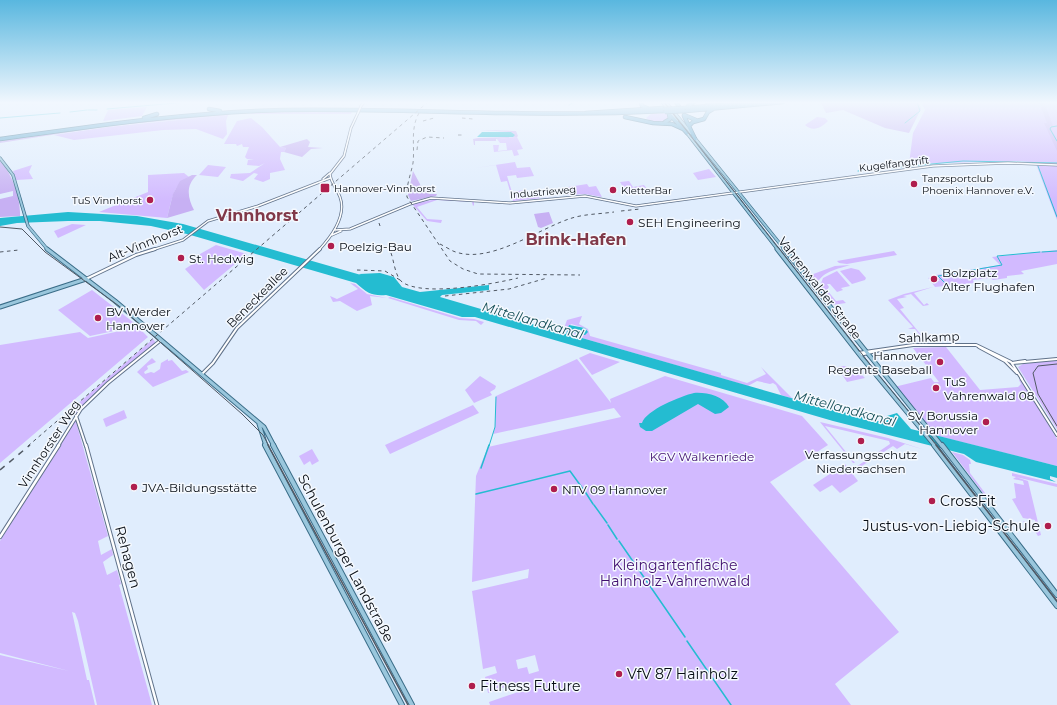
<svg xmlns="http://www.w3.org/2000/svg" width="1057" height="705" font-family="Montserrat,sans-serif">
<style>
.green{fill:#d2baff;fill-rule:evenodd}
.forest{fill:#c7b0f3}
.water{fill:#24bcd1}
.lines{fill:none;stroke-linecap:round;stroke-linejoin:round}
.stream-far1{stroke:#24bcd1;stroke-width:1}
.stream{stroke:#24bcd1;stroke-width:1.5}
.minor-far2-casing{stroke:#60728a;stroke-width:3}
.minor-far1-casing{stroke:#60728a;stroke-width:4}
.minor-casing{stroke:#60728a;stroke-width:4.5}
.major-far2-casing{stroke:#3a6d88;stroke-width:3.5}
.major-far1-casing{stroke:#3a6d88;stroke-width:5}
.major-casing{stroke:#3a6d88;stroke-width:6}
.highway-casing{stroke:#3a6d88;stroke-width:4.5}
.minor-far2{stroke:#fff;stroke-width:1.5}
.minor-far1{stroke:#fff;stroke-width:2}
.minor{stroke:#fff;stroke-width:2.5}
.major-far2{stroke:#9ac7dd;stroke-width:2}
.major-far1{stroke:#9ac7dd;stroke-width:3}
.major{stroke:#9ac7dd;stroke-width:4}
.highway{stroke:#56a1c7;stroke-width:3}
.tram-far1{stroke:#515964;stroke-width:1}
.tram{stroke:#515964;stroke-width:1.5}
.rail-far1{stroke:#515964;stroke-width:1;stroke-dasharray:3.5 3.5;stroke-linecap:butt}
.rail{stroke:#515964;stroke-width:1.5;stroke-dasharray:6 6;stroke-linecap:butt}
.minor-bridge-casing{stroke:#60728a;stroke-width:3;stroke-linecap:butt}
.highway-bridge-casing{stroke:#3a6d88;stroke-width:4.5;stroke-linecap:butt}
.minor-bridge{stroke:#fff;stroke-width:1.5}
.highway-bridge{stroke:#56a1c7;stroke-width:3}
.poi-dot{fill:#af1e4d;stroke:#f5f9fe;stroke-width:1.5}
.labels{text-anchor:middle;dominant-baseline:central;stroke-width:3;stroke-linejoin:round;paint-order:stroke}
.far-street-label{font-size:10px;fill:#060c14;stroke:#f5f9fe}
.far-poi-label{font-size:10px;fill:#060c14;stroke:#f5f9fe;text-anchor:start}
.poi-label{font-size:12px;fill:#060c14;stroke:#f5f9fe;text-anchor:start}
.street-label{font-size:12px;fill:#060c14;stroke:#f5f9fe}
.park-label{font-size:12px;fill:#400e6f;stroke:#f5f9fe}
.water-label{font-size:13px;font-style:italic;fill:#154f58;stroke:#f5f9fe}
.near-poi-label{font-size:14px;fill:#060c14;stroke:#f5f9fe;text-anchor:start}
.near-street-label{font-size:14px;fill:#060c14;stroke:#f5f9fe}
.near-park-label{font-size:14px;fill:#400e6f;stroke:#f5f9fe}
.district-label{font-size:16px;font-weight:bold;fill:#813949;stroke:#f5f9fe}
</style>
<rect width="100%" height="100%" fill="#e0edfd"/>
<path class="green" d="M921 102H1057V164L1017 161 909 164 913 133 925 110Z
M147 107 142 116 103 121 108 110Z
M289 111 352 112 351 114H251V112Z
M667 113 670 118C664 123 652 124 646 118L651 114Z
M228 115 226 121 227 134 223 139 196 129 163 130 74 140 54 135 108 127Z
M817 117 825 118 828 121C821 128 813 132 805 125Z
M251 118 262 127 280 147 286 148 284 152H281L280 159 285 170 270 173V179L263 182 254 179 258 174 254 173 243 181 230 178 231 174 250 173 265 163 259 166 247 165 248 160H254L247 159 245 157 249 147H243L242 144 237 146 236 144H224L237 121Z
M517 137 523 149 517 150 519 155 514 156 512 150 494 152 493 145H499L498 151 507 150 506 143H500L497 139Z
M515 162 517 168 530 167 534 176 517 178 516 175 507 176 512 192 525 190V193H519V195H525L528 198 531 197V194L540 198 561 196 513 201 507 181 501 182 496 165 475 168Z
M1036 164 1057 166V220Z
M32 165 29 172 33 179 16 180 13 171Z
M208 165 226 167 218 177 199 175Z
M709 169 716 177 698 180 693 173Z
M184 173 189 177C172 185 172 201 167 218L99 212 148 192V175Z
M629 181 633 187 644 185 647 189 626 192 620 182Z
M587 184 589 187 596 186 602 197 585 194 566 195 562 188Z
M437 199 474 202V205L473 206 472 202 437 200 417 207 427 219 442 220 441 223 427 221 412 204Z
M72 224 86 225 58 238 54 231Z
M216 245 247 254 204 290 185 269 197 261 193 258Z
M1057 250V264L1021 271 1024 274 1007 276V278L993 280 990 278 973 280 974 283 935 287 932 283 941 280 932 281 928 278 937 276 936 275 1000 265 992 257Z
M894 251 897 255 847 264 839 263 837 261Z
M850 265C838 269 819 272 817 286L808 276 835 266Z
M851 268 859 270 866 278 865 280 852 284 840 271Z
M837 271 850 286 841 288 843 290 837 292 830 284H827L829 287 827 290 836 301 843 300 846 303 832 305 823 294 820 286 823 278Z
M350 283 355 284 367 294 387 298 370 296 372 305 357 311 340 301 333 302 330 296 337 299 358 289Z
M933 287 914 293 924 305 927 303 929 305 923 306 911 294 903 296 907 297 897 299 904 308 900 309 926 341H925L915 329H908L913 327 888 300 904 294Z
M92 290 138 326 90 336 58 310Z
M390 297 460 318 474 319 484 322 481 325 476 321 459 320 388 298Z
M582 316 579 324 588 329 590 336 721 373V375L747 383 766 374 761 367 793 399 781 395 776 385 773 383 770 384 757 381 748 386 568 334 569 332 583 335 587 330 585 328 571 324 567 332 563 331 567 320Z
M138 327 148 337 0 463V345L80 332 88 338Z
M153 339 156 343 94 395 76 416 68 412Z
M946 347 980 390 1018 387 1021 384 1019 380H1022L1057 439V466L934 435 894 387 931 378 934 382H939L913 348Z
M590 353 620 362 592 375 579 358Z
M152 358 156 362 147 366 148 369 144 372 145 374 151 372 154 373 160 369 161 363 168 359V361L172 360 182 371 186 370 189 372 153 387 137 372Z
M577 359 611 403 610 399 665 376 802 416 828 445 770 482 899 632 835 684 851 705H490L489 702 524 690 522 684 512 687 511 685 488 693 485 677 497 673 495 666 483 669 472 591 528 578 529 569 472 582 476 476 488 447 621 417 614 408 493 434 495 428 496 396ZM535 655 539 671 529 674 527 667 518 669 516 660Z
M1057 360V429L1018 367 1023 364Z
M844 366 856 369 865 378 847 382 837 367Z
M480 376 496 386 495 389 490 392 492 395 474 403 465 390Z
M473 405 479 413 390 454 385 445Z
M124 410 127 418 106 427 103 419Z
M74 422H76L108 536 98 541 101 555 112 549 113 555 103 562 107 575 117 570 121 584 119 585 152 705H97L78 621 75 613 72 612 87 680H89L95 705H0V655L69 671 0 653V541Z
M820 422 888 438 925 450 905 444 897 449 893 446 857 469 856 467 890 444 889 441 825 426 855 463H853Z
M312 449 319 461 312 465 310 461 304 465 299 456Z
M952 452 963 455 970 460 971 464H969L970 473 988 497H986Z
M845 464 858 481 840 493 832 485 820 492 813 485Z
M1012 473 1057 484V487L1012 476Z
M1016 477 1028 481 1041 535 1038 536 1033 528 1026 526 1023 521 1035 525V520L1023 518 1012 499 1016 498 1014 483 1024 485 1023 481 1013 479Z"/>
<path class="forest" d="M919 102 921 109 909 133 885 128 843 110 826 113 821 103Z
M1039 102H1044L1053 126H1050L1057 141V151L1044 123H1047Z
M234 113 228 115 109 126 0 143V141L152 120Z
M480 130 516 131 518 136 517 137 496 139V141H475V145H477H474L473 139 478 138 513 137 511 132Z
M307 139 310 142 308 147 323 148 311 149 302 157 284 152 286 148 280 147Z
M0 161C12 173 21 199 20 216L0 217V199L13 196V191L0 194Z
M413 171 420 184 421 189 430 194H437L436 196 411 201 408 195Z
M192 175H197C185 186 188 198 194 210L167 218 173 194 180 181Z
M549 212 553 223 541 228 538 227 534 214Z"/>
<path class="water" d="M482 132H511L515 135 513 137H477Z
M68 212 137 216 183 224 361 275 359 274 380 273 394 277 402 287 420 292 489 285V290L442 295 440 297 566 334 569 325 585 328 588 332 585 335 570 332 568 334 819 406 882 422 887 416 897 413 911 429 1057 466V478L1050 476V479L1056 482 976 462 964 454 833 421 475 317H462L386 295C372 296 367 293 356 283L187 234 151 226 100 221H68L17 223 0 226V218Z
M694 393C706 392 723 396 729 407L721 413 715 414 698 404 652 431H646L640 427 639 423H642C646 410 681 396 694 393Z"/>
<g class="lines">
<path class="stream-far1" d="M569 105 575 102
M107 109 188 102
M88 110H97
M70 112 87 110
M0 118 60 113
M905 123 920 111 917 102
M1057 126 1051 127 1050 129 1057 141
M1038 166 1057 217
M858 171 963 161 1057 163
M1042 252 1057 251
M947 285 938 276 1002 265 997 256 1040 252
M489 446 495 427 496 397"/>
<path class="stream" d="M481 468 489 445
M584 490 593 504
M476 494 570 471 583 489
M594 505 607 523
M608 525 617 539
M619 541 685 637
M687 641 731 705"/>
<g class="minor-far2-casing">
<path id="minor-far2" d="M361 106 364 102
M323 179 330 173
M335 230 350 229 410 204 431 198 510 203 585 196 636 206 933 166 1008 163 1057 165
M332 235 341 231
M152 250 183 240 208 221 258 206 330 178
M319 250C331 237 347 216 340 197 337 189 331 183 330 174L344 156 351 128 358 113"/>
</g>
<g class="minor-far1-casing">
<path id="minor-far1" d="M86 279 136 255 155 249
M979 347 1005 361
M858 353 913 345H976L1011 362 1022 379
M860 355 880 350
M1005 361 1017 373
M1012 363 1025 361
M1013 363 1057 359
M202 374 213 363 237 328 320 249
M1021 378 1057 435
M76 416 86 446
M58 446 81 409 108 383 161 340"/>
</g>
<g class="minor-casing">
<path id="minor" d="M86 445 157 705
M0 537 59 445"/>
</g>
<g class="major-far2-casing">
<path id="major-far2" d="M662 102 677 121
M666 102 691 133
M686 132 778 250
M694 137 785 250
M0 158 13 175 28 226 48 250"/>
</g>
<g class="major-far1-casing">
<path id="major-far1" d="M47 249 115 301 264 427 274 446
M777 249 862 358 935 446
M784 249 942 446
M0 307 86 279
M259 424 266 446"/>
</g>
<g class="major-casing">
<path id="major" d="M265 445 402 705
M273 445 412 705
M934 445 1057 606
M942 445 1057 595"/>
</g>
<g class="highway-casing">
<path id="highway" d="M641 102 642 106 647 108
M676 102 681 110
M707 102 715 103
M688 106 694 102
M684 108 754 102
M209 109 220 111
M686 111 783 102
M586 113 662 108
M670 115 687 133
M684 115 696 120
M684 116 695 139
M625 117 653 123 672 124 683 129
M144 118 157 114
M665 122 670 119 669 114
M689 126 693 122 704 119 708 112 713 109
M0 139C94 126 188 112 283 110 410 108 537 118 664 111"/>
</g>
<use href="#minor-far2" class="minor-far2"/>
<use href="#minor-far1" class="minor-far1"/>
<use href="#minor" class="minor"/>
<use href="#major-far2" class="major-far2"/>
<use href="#major-far1" class="major-far1"/>
<use href="#major" class="major"/>
<use href="#highway" class="highway"/>
<path class="tram-far1" d="M664 102 873 368 937 446
M0 227 22 229 45 252 119 306 242 414 263 435 269 446
M1057 364 1038 366 1033 373 1038 394 1057 426"/>
<path class="tram" d="M268 445 408 705
M936 445 1057 601"/>
<path class="rail-far1" d="M419 113C410 129 415 146 413 163 411 174 406 185 407 197L450 261 463 269 478 274 580 275
M462 118 473 119
M423 121 434 118
M458 135H462
M417 150 418 141 427 137 444 138
M621 211 640 209
M379 223 380 226
M440 244C444 246 449 249 453 251 489 266 539 228 572 218 585 214 600 214 614 212
M0 252 19 250
M391 253C394 261 395 276 402 282 423 297 493 284 518 278
M357 270 385 271 400 280
M445 296 509 289 547 278
M28 446 428 102"/>
<path class="rail" d="M0 470 30 445"/>
<g class="minor-bridge-casing">
<path id="minor-bridge" d="M358 113 361 106"/>
</g>
<g class="highway-bridge-casing">
<path id="highway-bridge" d="M663 109 684 108
M665 112 686 111"/>
</g>
<use href="#minor-bridge" class="minor-bridge"/>
<use href="#highway-bridge" class="highway-bridge"/>
</g>
<linearGradient id="sky" x2="0" y2="1"><stop stop-color="#59b7df"/><stop offset="0.51" stop-color="#f1f7fe"/><stop offset="1" stop-color="#f1f7fe" stop-opacity="0"/></linearGradient>
<rect width="1057" height="201" fill="url(#sky)"/>
<g class="poi-dot">
<circle cx="914" cy="184" r="4"/>
<rect x="320" y="183" width="10" height="10" rx="2"/>
<circle cx="613" cy="190" r="4"/>
<circle cx="150" cy="200" r="4"/>
<circle cx="630" cy="222" r="4"/>
<circle cx="331" cy="246" r="4"/>
<circle cx="181" cy="258" r="4"/>
<circle cx="934" cy="279" r="4"/>
<circle cx="98" cy="318" r="4"/>
<circle cx="940" cy="362" r="4"/>
<circle cx="936" cy="388" r="4"/>
<circle cx="986" cy="422" r="4"/>
<circle cx="861" cy="441" r="4"/>
<circle cx="134" cy="487" r="4"/>
<circle cx="554" cy="489" r="4"/>
<circle cx="932" cy="501" r="4"/>
<circle cx="1048" cy="526" r="4"/>
<circle cx="619" cy="674" r="4"/>
<circle cx="472" cy="686" r="4"/>
</g>
<g class="labels">
<g class="far-street-label">
<text transform="translate(894 164) rotate(-7)">Kugelfangtrift</text>
<text transform="translate(543 192) rotate(-5)">Industrieweg</text>
</g>
<g class="far-poi-label">
<text x="922" y="178">Tanzsportclub<tspan x="922" dy="12">Phoenix Hannover e.V.</tspan></text>
<text x="334" y="188">Hannover-Vinnhorst</text>
<text x="621" y="190">KletterBar</text>
<text x="142" y="200" text-anchor="end">TuS Vinnhorst</text>
</g>
<g class="poi-label">
<text x="638" y="222">SEH Engineering</text>
<text x="339" y="246">Poelzig-Bau</text>
<text x="189" y="258">St. Hedwig</text>
<text x="942" y="272">Bolzplatz<tspan x="942" dy="14">Alter Flughafen</tspan></text>
<text x="106" y="311">BV Werder<tspan x="106" dy="14">Hannover</tspan></text>
<text x="932" y="355" text-anchor="end">Hannover<tspan x="932" dy="14">Regents Baseball</tspan></text>
<text x="944" y="381">TuS<tspan x="944" dy="14">Vahrenwald 08</tspan></text>
<text x="978" y="415" text-anchor="end">SV Borussia<tspan x="978" dy="14">Hannover</tspan></text>
<text x="861" y="454" text-anchor="middle">Verfassungsschutz<tspan x="861" dy="14">Niedersachsen</tspan></text>
<text x="142" y="487">JVA-Bildungsstätte</text>
<text x="562" y="489">NTV 09 Hannover</text>
</g>
<g class="street-label">
<text transform="translate(145 243) rotate(-22)">Alt-Vinnhorst</text>
<text transform="translate(820 288) rotate(52)">Vahrenwalder Straße</text>
<text transform="translate(257 297) rotate(-45)">Beneckeallee</text>
<text transform="translate(929 337) rotate(-2)">Sahlkamp</text>
<text transform="translate(49 444) rotate(-57)">Vinnhorster Weg</text>
</g>
<g class="park-label">
<text x="702" y="456">KGV Walkenriede</text>
</g>
<g class="water-label">
<text transform="translate(533 320) rotate(16)">Mittellandkanal</text>
<text transform="translate(845 408) rotate(15)">Mittellandkanal</text>
</g>
<g class="near-poi-label">
<text x="940" y="501">CrossFit</text>
<text x="1040" y="526" text-anchor="end">Justus-von-Liebig-Schule</text>
<text x="627" y="674">VfV 87 Hainholz</text>
<text x="480" y="686">Fitness Future</text>
</g>
<g class="near-street-label">
<text transform="translate(128 557) rotate(75)">Rehagen</text>
<text transform="translate(346 558) rotate(62)">Schulenburger Landstraße</text>
</g>
<g class="near-park-label">
<text x="675" y="565">Kleingartenfläche<tspan x="675" dy="16">Hainholz-Vahrenwald</tspan></text>
</g>
<g class="district-label">
<text x="257" y="215">Vinnhorst</text>
<text x="576" y="239">Brink-Hafen</text>
</g>
</g>
</svg>
